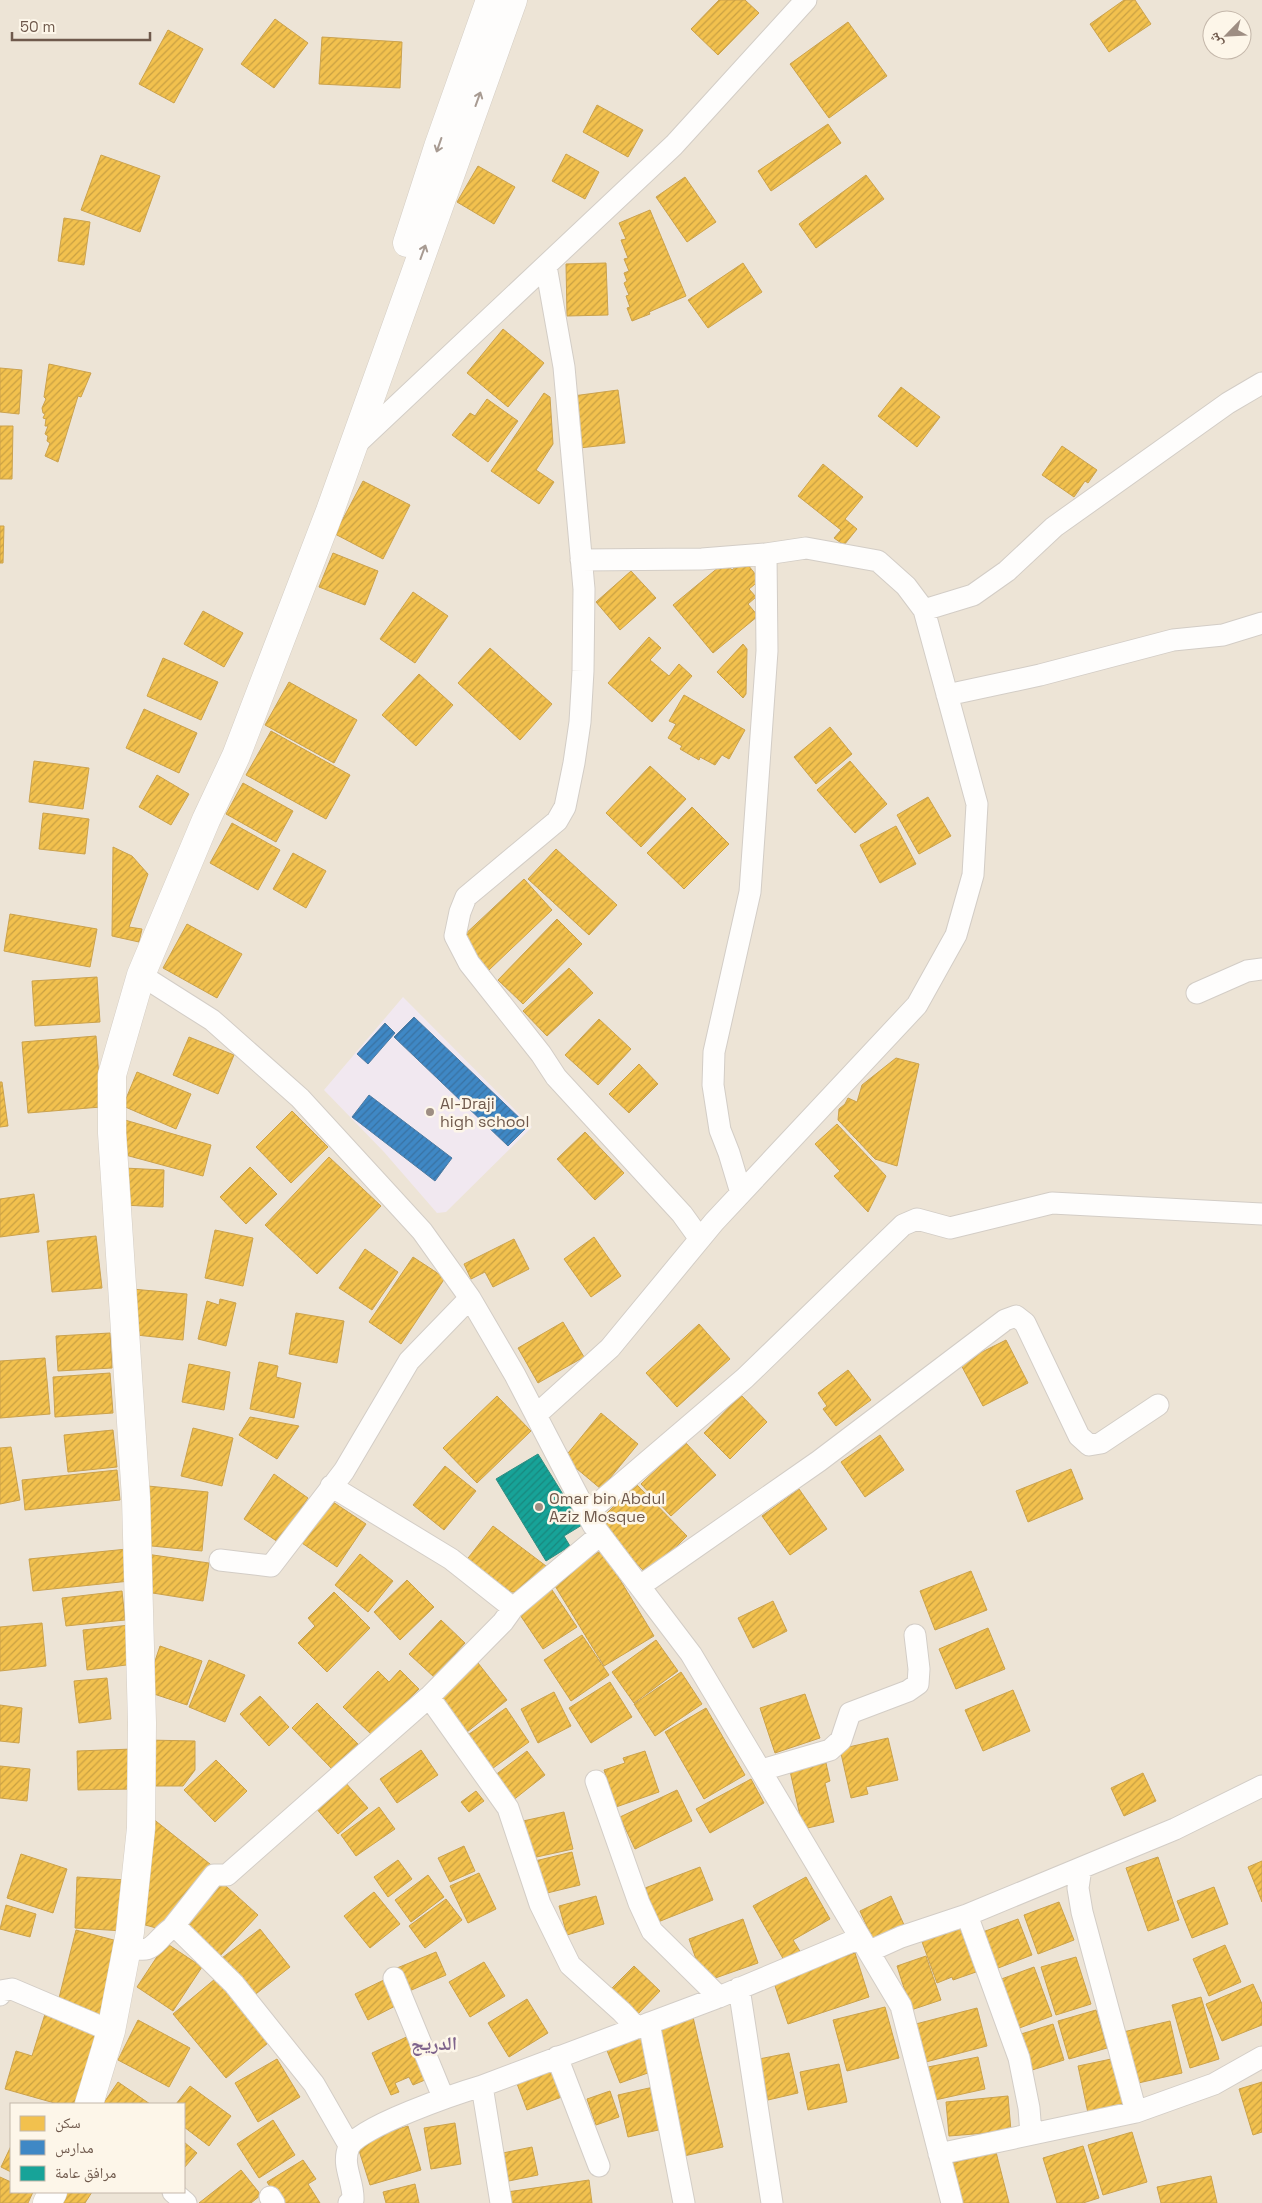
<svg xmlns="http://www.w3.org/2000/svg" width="1262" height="2203" font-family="'Space Grotesk','Noto Naskh Arabic',sans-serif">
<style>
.residential{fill:#ede4d6;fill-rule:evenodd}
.education{fill:#f1e8f0}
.homes{fill:url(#homes-hatch);stroke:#cba24d}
.schools{fill:url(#schools-hatch);stroke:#4d7aa1}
.public{fill:url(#public-hatch);stroke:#318d81}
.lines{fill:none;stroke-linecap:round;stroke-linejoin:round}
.minor-casing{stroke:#d3cdc6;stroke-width:23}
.secondary-casing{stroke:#d4cdc4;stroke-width:29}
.minor{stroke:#fefdfc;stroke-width:21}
.secondary{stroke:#fefdfc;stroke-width:28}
.oneway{stroke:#a89b92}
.poi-dot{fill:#9e8e83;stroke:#fdf6e9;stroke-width:2}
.labels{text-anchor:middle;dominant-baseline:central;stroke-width:5;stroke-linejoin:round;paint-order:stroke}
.poi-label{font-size:16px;fill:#6f594c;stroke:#fdf6e9;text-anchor:start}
.quarter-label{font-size:19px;font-weight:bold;fill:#7f648c;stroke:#fdf6e9}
</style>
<defs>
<pattern id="homes-hatch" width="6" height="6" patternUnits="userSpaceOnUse" patternTransform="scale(1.25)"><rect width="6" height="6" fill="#f2c14e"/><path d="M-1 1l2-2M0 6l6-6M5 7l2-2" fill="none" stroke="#c8a043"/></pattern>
<pattern id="schools-hatch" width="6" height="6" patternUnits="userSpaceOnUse" patternTransform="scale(1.25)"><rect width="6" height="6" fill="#3f88c5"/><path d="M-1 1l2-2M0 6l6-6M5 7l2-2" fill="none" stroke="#3972a2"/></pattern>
<pattern id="public-hatch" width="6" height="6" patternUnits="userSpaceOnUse" patternTransform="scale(1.25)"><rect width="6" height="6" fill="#17a398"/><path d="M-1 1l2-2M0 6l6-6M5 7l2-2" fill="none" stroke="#19887e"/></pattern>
</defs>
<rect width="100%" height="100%" fill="#f5f1e8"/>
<path class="residential" d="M0 0H1262V2203H0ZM1212 20H1242V50H1212ZM11 2104H184V2192H11Z"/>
<path class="education" d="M403 997 532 1127 446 1212 437 1213 384 1152 324 1090Z"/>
<path class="homes" d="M719 0H745L759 13 718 55 691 29Z
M1124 0H1135L1151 24 1109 52 1090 24Z
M275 19 308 43 274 88 241 64Z
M848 22 887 76 829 118 790 64Z
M168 30 203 49 174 103 139 84Z
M322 37 402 42 400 88 319 84Z
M597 105 643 130 628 157 583 132Z
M828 124 841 143 771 191 758 171Z
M566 154 599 172 585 199 552 181Z
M101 155 160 176 140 232 81 210Z
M478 166 515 187 494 224 457 202Z
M866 175 884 199 816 248 799 224Z
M685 177 716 222 687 242 656 197Z
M650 210 686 296 649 312 650 314 632 321 627 308 630 307 626 296 629 295 624 283 627 281 624 273 629 271 624 259 628 258 621 240 626 239 619 223Z
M64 218 90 222 84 265 58 261Z
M606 263 608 315 567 316 566 264Z
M743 263 762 292 708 328 688 300Z
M503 329 544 363 508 407 467 373Z
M49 364 91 373 81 397 78 396 58 462 45 456 50 443 47 441 48 436 45 434 48 426H45L46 419 43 418 45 414 43 413 42 408 46 399 44 397Z
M0 368 22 370 19 414 0 412Z
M901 387 940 417 917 447 878 416Z
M618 390 625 443 579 448 573 396Z
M544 393 550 397 553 444 536 470 554 482 539 504 491 471Z
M487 399 518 421 488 462 452 435 470 413 475 416Z
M0 426H13L12 479H0Z
M1062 446 1097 470 1088 483 1085 481 1074 497 1042 475Z
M823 464 863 497 845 519 857 529 844 545 834 538 841 530 798 496Z
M363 481 410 505 383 559 335 534Z
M0 526H4L3 563H0Z
M333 553 378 571 365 605 319 587Z
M744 560 760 580 749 589 756 597 748 604 758 616 713 653 673 605 725 562 732 570Z
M631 571 656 598 620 630 596 602Z
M413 592 448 616 415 663 380 639Z
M203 611 243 633 224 667 184 644Z
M649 637 661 648 650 660 669 676 679 664 692 676 652 722 608 683Z
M743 644 747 649 746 694 743 698 717 672Z
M490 648 552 704 520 740 458 683Z
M163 658 218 682 201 720 147 696Z
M419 674 453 705 416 746 382 715Z
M289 682 357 720 334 763 265 725Z
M684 695 745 730 729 759 722 755 715 765 700 757 699 760 680 749 682 746 668 738 676 724 669 721Z
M144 709 197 733 179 773 126 748Z
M830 727 852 754 816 784 794 757Z
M271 731 350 775 326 819 246 775Z
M34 761 89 768 83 809 29 802Z
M850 761 887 804 855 833 817 790Z
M650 766 686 799 641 847 606 813Z
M157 775 189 794 171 825 139 807Z
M243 783 293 811 276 842 226 814Z
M928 797 951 836 919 854 897 815Z
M692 807 729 844 684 889 647 853Z
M43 813 89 819 85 854 39 849Z
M232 823 280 850 258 890 210 863Z
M896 826 916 864 880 883 860 845Z
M113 847 132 856 148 874 129 927 142 929 139 942 112 936Z
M556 849 617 905 589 935 528 879Z
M293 853 326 871 306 908 273 889Z
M524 879 552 910 489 970 460 939Z
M10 914 97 929 90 967 4 951Z
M557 919 582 944 523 1004 498 980Z
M187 924 242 954 217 998 163 968Z
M569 968 593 993 547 1036 523 1011Z
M97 977 100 1022 35 1026 32 981Z
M599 1019 631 1049 598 1085 565 1055Z
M96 1036 101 1107 28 1113 22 1042Z
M189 1037 234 1055 218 1094 173 1075Z
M896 1058 919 1064 897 1166 875 1159 838 1120 839 1109 845 1104 848 1098 857 1102 862 1085Z
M639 1064 658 1084 629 1113 609 1094Z
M137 1072 191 1094 176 1129 123 1106Z
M0 1082H2L8 1126 0 1127Z
M292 1111 328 1147 291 1183 256 1147Z
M118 1118 211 1145 203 1176 118 1153Z
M837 1124 886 1176 868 1212 834 1176 840 1171 815 1144Z
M585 1132 624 1173 595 1200 557 1159Z
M329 1157 381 1206 317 1274 265 1225Z
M250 1167 277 1194 246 1224 220 1197Z
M124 1168 164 1170 163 1207 123 1205Z
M34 1194 39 1232 0 1237V1199Z
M215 1230 253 1238 243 1286 205 1278Z
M96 1236 102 1288 52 1292 47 1241Z
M594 1237 621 1276 591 1297 564 1259Z
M514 1239 529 1269 493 1287 485 1272 471 1279 464 1264Z
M365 1249 398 1272 372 1310 339 1288Z
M413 1257 445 1278 401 1344 369 1322Z
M132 1289 187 1294 183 1340 127 1334Z
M220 1299 236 1303 226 1346 198 1339 207 1301 219 1305Z
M296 1313 344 1321 337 1363 289 1354Z
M563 1322 584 1357 538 1383 518 1348Z
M699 1324 730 1359 677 1407 646 1373Z
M110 1333 112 1368 58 1371 56 1336Z
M1006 1340 1028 1383 983 1406 960 1363Z
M45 1358 50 1414 0 1418V1361Z
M259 1362 278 1366 276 1377 301 1383 294 1418 250 1409Z
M189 1364 230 1372 224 1410 182 1402Z
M848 1370 871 1400 836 1426 823 1409 827 1406 818 1393Z
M110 1373 113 1413 55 1417 53 1377Z
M741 1395 767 1422 730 1459 704 1433Z
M497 1396 531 1431 477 1483 443 1448Z
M601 1413 638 1444 601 1489 564 1458Z
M250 1417 299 1426 277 1459 239 1435Z
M193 1428 233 1438 222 1486 181 1476Z
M113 1430 117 1467 68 1472 64 1435Z
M880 1435 904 1470 865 1497 841 1462Z
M685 1442 716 1475 671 1516 641 1484Z
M11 1447 20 1500 0 1504V1448Z
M445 1466 476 1491 444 1530 413 1505Z
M1071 1469 1083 1499 1028 1522 1016 1491Z
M117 1470 120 1500 25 1510 22 1480Z
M274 1474 308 1498 278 1542 244 1519Z
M636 1484 687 1536 648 1575 597 1523Z
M148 1486 208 1492 202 1551 142 1545Z
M799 1489 827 1529 790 1555 762 1516Z
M327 1498 366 1524 337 1567 299 1541Z
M493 1526 546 1566 525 1592H505L465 1562Z
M127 1549 130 1581 33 1591 29 1559Z
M602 1550 654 1636 604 1666 552 1581Z
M146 1554 209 1563 203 1601 140 1591Z
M360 1554 393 1581 368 1612 335 1585Z
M971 1571 987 1610 935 1630 920 1591Z
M407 1580 434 1607 400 1640 374 1612Z
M552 1590 577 1627 543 1649 518 1612Z
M122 1591 125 1620 66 1626 62 1598Z
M334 1592 370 1628 327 1672 298 1643 315 1626 308 1618Z
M773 1601 787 1631 753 1648 738 1618Z
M441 1620 465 1643 434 1677 409 1654Z
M42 1623 46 1666 0 1671V1627Z
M130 1625 134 1664 87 1670 83 1630Z
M988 1628 1005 1669 956 1689 939 1649Z
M582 1635 609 1675 571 1701 544 1660Z
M656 1640 678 1671 634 1703 612 1672Z
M160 1646 202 1661 187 1705 145 1691Z
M209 1660 245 1675 225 1722 189 1707Z
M478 1663 507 1700 462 1736 433 1699Z
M400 1670 419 1689 373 1736 343 1707 378 1671 389 1682Z
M681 1672 702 1704 655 1736 634 1704Z
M107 1678 111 1719 79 1723 74 1681Z
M610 1682 632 1717 591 1743 569 1708Z
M1013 1690 1030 1731 983 1751 965 1710Z
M554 1692 571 1726 538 1743 521 1709Z
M805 1694 820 1738 775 1753 760 1708Z
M260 1696 289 1727 269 1746 240 1714Z
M317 1703 358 1744 333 1770 292 1728Z
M0 1705 22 1708 19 1743 0 1741Z
M506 1708 529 1742 489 1771 465 1737Z
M706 1708 745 1775 704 1799 665 1732Z
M888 1738 898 1780 866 1787 868 1794 851 1798 840 1749Z
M147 1740 195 1741V1770L183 1786H148Z
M133 1749 134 1789 78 1790 77 1751Z
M421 1750 438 1775 397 1803 380 1779Z
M527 1751 545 1775 512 1801 494 1776Z
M645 1751 659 1792 616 1807 604 1770 625 1763 623 1758Z
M216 1760 247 1791 215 1822 184 1790Z
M826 1763 830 1781 825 1783 834 1822 803 1829 790 1771Z
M0 1766 30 1769 27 1801 0 1798Z
M1143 1773 1156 1801 1124 1816 1111 1788Z
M751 1779 764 1803 710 1833 696 1809Z
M344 1781 368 1808 338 1834 315 1807Z
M677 1790 692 1821 635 1849 620 1817Z
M476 1791 484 1801 469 1812 461 1802Z
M379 1807 395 1829 356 1856 341 1835Z
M564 1812 573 1849 532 1858 523 1821Z
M152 1818 215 1868 160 1929 138 1923Z
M464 1846 475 1871 450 1882 438 1858Z
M572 1852 580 1885 543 1894 535 1861Z
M21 1854 67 1869 53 1913 7 1898Z
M1158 1857 1179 1920 1148 1931 1126 1868Z
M398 1860 412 1879 388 1897 374 1877Z
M1262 1861V1902L1248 1867Z
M700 1867 713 1900 658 1922 645 1888Z
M479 1873 496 1909 468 1923 450 1886Z
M428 1875 444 1897 411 1922 395 1900Z
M77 1877 127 1880 124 1931 75 1928Z
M806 1877 830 1919 793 1940 801 1953 785 1962 753 1906Z
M217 1878 258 1915 219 1957 179 1920Z
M1214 1887 1228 1924 1192 1938 1177 1901Z
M374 1892 400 1924 370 1948 344 1916Z
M596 1896 604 1924 567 1935 559 1906Z
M891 1896 905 1927 874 1942 860 1911Z
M446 1899 462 1920 425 1948 409 1926Z
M1059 1902 1074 1940 1038 1954 1024 1915Z
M6 1905 36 1914 30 1937 0 1929Z
M743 1919 758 1963 704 1982 689 1939Z
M1018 1919 1032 1955 993 1970 980 1933Z
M959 1925 976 1972 953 1980 952 1977 937 1983 921 1939Z
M260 1929 290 1967 252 1997 222 1958Z
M76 1930 125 1943 105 2019 57 2006Z
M166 1943 202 1967 173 2011 137 1987Z
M1225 1945 1241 1982 1209 1996 1193 1959Z
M436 1952 446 1975 407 1992 397 1968Z
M855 1953 869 1997 788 2024 773 1980Z
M926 1956 941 2000 911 2010 897 1966Z
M1076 1957 1091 2004 1056 2015 1041 1967Z
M484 1962 505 1996 470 2017 449 1982Z
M634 1966 660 1991 635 2017 609 1991Z
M1034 1967 1052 2016 1014 2030 996 1981Z
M221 1974 274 2038 226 2078 173 2014Z
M390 1977 403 2002 368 2020 355 1994Z
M1253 1984 1262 2004V2025L1222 2041 1206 2004Z
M1201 1997 1219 2059 1190 2068 1172 2005Z
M527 1999 548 2033 509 2057 488 2023Z
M885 2007 899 2058 847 2071 833 2020Z
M977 2008 987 2046 922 2063 912 2025Z
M1096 2010 1107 2048 1069 2059 1058 2021Z
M45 2014 100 2031 79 2104H58L5 2089 16 2051 32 2056Z
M693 2017 723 2147 684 2156 653 2026Z
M138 2020 190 2048 169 2087 118 2060Z
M1170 2021 1182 2073 1134 2084 1123 2032Z
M1053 2024 1064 2060 1029 2071 1018 2035Z
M413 2034 432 2077 413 2085 409 2077 395 2083 399 2092 391 2095 372 2053Z
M642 2034 656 2070 620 2083 606 2048Z
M789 2053 798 2093 768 2100 759 2059Z
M978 2057 985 2089 935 2100 928 2067Z
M1116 2058 1126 2104 1088 2113 1078 2066Z
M277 2059 300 2097 258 2122 235 2083Z
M839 2064 847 2102 808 2110 800 2072Z
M555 2066 567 2095 527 2110 516 2081Z
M118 2082 150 2104H103Z
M1262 2082V2132L1253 2135 1239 2089Z
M190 2086 231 2116 209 2146 184 2127V2104H176Z
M658 2086 667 2128 628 2137 618 2095Z
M610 2091 619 2117 596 2125 587 2099Z
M1008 2096 1011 2131 949 2136 946 2102Z
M273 2120 295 2155 259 2178 237 2144Z
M455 2123 461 2164 431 2169 424 2128Z
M408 2126 421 2170 370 2185 356 2141Z
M1132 2132 1147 2182 1103 2195 1088 2145Z
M184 2142 197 2153 184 2168Z
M11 2146V2172L1 2167Z
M1083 2146 1099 2198 1083 2203H1057L1043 2158Z
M532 2147 538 2175 504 2182 498 2154Z
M996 2152 1009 2203H961L952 2163Z
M303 2160 316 2179 308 2184 320 2203H281L267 2182Z
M241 2170 261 2195 251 2203H199Z
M1211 2176 1217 2203H1161L1157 2187Z
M0 2177 11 2182V2192H33L28 2203H0Z
M589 2180 592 2203H508L507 2192Z
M415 2184 419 2203H386L383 2192Z
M62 2192H92L85 2203H55Z"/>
<path class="schools" d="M414 1017 528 1126 508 1146 394 1037Z
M385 1023 395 1033 368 1064 357 1054Z
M369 1095 452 1158 435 1181 352 1117Z"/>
<path class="public" d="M538 1454 582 1525 564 1536 570 1546 546 1561 496 1479Z"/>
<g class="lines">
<g class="minor-casing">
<path id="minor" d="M546 266 564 367 584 589 583 671 580 722 574 763 565 807 557 821 466 897 460 912 455 936 469 963 541 1054 556 1077 682 1214 700 1239
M354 446 674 145 806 0
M581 560 702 559 766 554 767 651 750 892 714 1052 713 1085 720 1130 729 1153 741 1193
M924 610 973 595 1007 571 1054 527 1228 403 1262 383
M947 695 1040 675 1173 640 1223 635 1262 623
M141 975 212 1020 300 1098 422 1231 470 1298 515 1375 593 1525 691 1654 901 2006 952 2203
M1197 993 1247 971 1262 969
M536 1415 610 1348 714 1222 917 1005 956 935 973 875 977 804 924 610 906 586 878 561 806 548 766 554
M331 1486 451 1559 513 1608 503 1622 429 1697
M587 1513 745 1378 903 1225 917 1219 950 1228 1052 1203 1262 1214
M220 1560 271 1566 344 1471 409 1361 470 1298
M640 1586 819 1461 1005 1320 1016 1316 1025 1323 1079 1436 1089 1445 1101 1443 1158 1405
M513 1608 600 1535
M762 1770 830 1750 841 1740 850 1713 908 1691 918 1684 919 1669 915 1635
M596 1781 639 1903 652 1931 719 1997
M1081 1868 1078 1888 1082 1912 1136 2112
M967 1915 1019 2058 1029 2108 1031 2134
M172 1928 214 1875H227L429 1697 508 1808 540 1904 570 1965 622 2012 637 2028
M127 1946C155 1956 152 1942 172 1928L180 1931 234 1984 314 2084 349 2145
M870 1951 901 1937 967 1915 1175 1829 1262 1786
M394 1978 443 2097
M739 1988 772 2203
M0 1995 1 1991 12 1989 111 2031
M649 2023 684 2203
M557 2057 599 2166
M482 2086 501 2203
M939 2154 1136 2112 1214 2084 1262 2057
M173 2192 186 2203
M270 2197 274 2203
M349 2203 353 2200C354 2181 341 2165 349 2147 358 2127 458 2093 482 2086L719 1997 860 1938"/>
</g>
<g class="secondary-casing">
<path id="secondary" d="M407 243 438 147 490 0
M89 2104 111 2031 130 1932 141 1828 142 1723 136 1498 112 1133V1075L141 975 206 820 236 756 330 511 513 0
M47 2203 53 2192"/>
</g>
<use href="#minor" class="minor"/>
<use href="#secondary" class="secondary"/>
</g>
<defs><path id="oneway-shaft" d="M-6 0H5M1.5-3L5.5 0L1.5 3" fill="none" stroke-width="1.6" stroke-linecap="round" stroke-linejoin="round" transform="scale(1.25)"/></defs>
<g class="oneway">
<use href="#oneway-shaft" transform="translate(478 99) rotate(-70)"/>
<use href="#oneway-shaft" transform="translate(439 145) rotate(109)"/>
<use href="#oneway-shaft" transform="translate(423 252) rotate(-70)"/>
</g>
<g class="poi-dot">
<circle cx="430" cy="1112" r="5"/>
<circle cx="539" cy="1507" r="5"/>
</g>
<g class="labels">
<g class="poi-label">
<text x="440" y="1103">Al-Draji<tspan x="440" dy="18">high school</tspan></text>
<text x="549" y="1498">Omar bin Abdul<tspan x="549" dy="18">Aziz Mosque</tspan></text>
</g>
<g class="quarter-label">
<text x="434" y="2043">الدريج</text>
</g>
</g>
<rect x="10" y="2103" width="175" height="90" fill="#fdf6e9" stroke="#c4b7aa"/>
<rect x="20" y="2116" width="25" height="15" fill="#f2c14e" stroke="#c4b7aa"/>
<text x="55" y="2128" font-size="15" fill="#6f594c">سكن</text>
<rect x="20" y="2140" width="25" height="15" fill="#3f88c5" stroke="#c4b7aa"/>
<text x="55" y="2153" font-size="15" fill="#6f594c">مدارس</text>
<rect x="20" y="2166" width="25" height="15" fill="#17a398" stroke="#c4b7aa"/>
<text x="55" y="2178" font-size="15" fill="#6f594c">مرافق عامة</text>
<g transform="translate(1227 35) rotate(246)"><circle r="24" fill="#fdf6e9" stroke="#c4b7aa"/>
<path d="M0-4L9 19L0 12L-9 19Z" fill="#9e8e83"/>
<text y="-8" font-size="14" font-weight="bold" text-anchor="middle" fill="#6f594c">ش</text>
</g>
<path d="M12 32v8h138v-8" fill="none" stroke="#6f594c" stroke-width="2.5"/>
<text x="20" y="32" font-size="15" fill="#6f594c" stroke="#fdf6e9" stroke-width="4" paint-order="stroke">50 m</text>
</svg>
